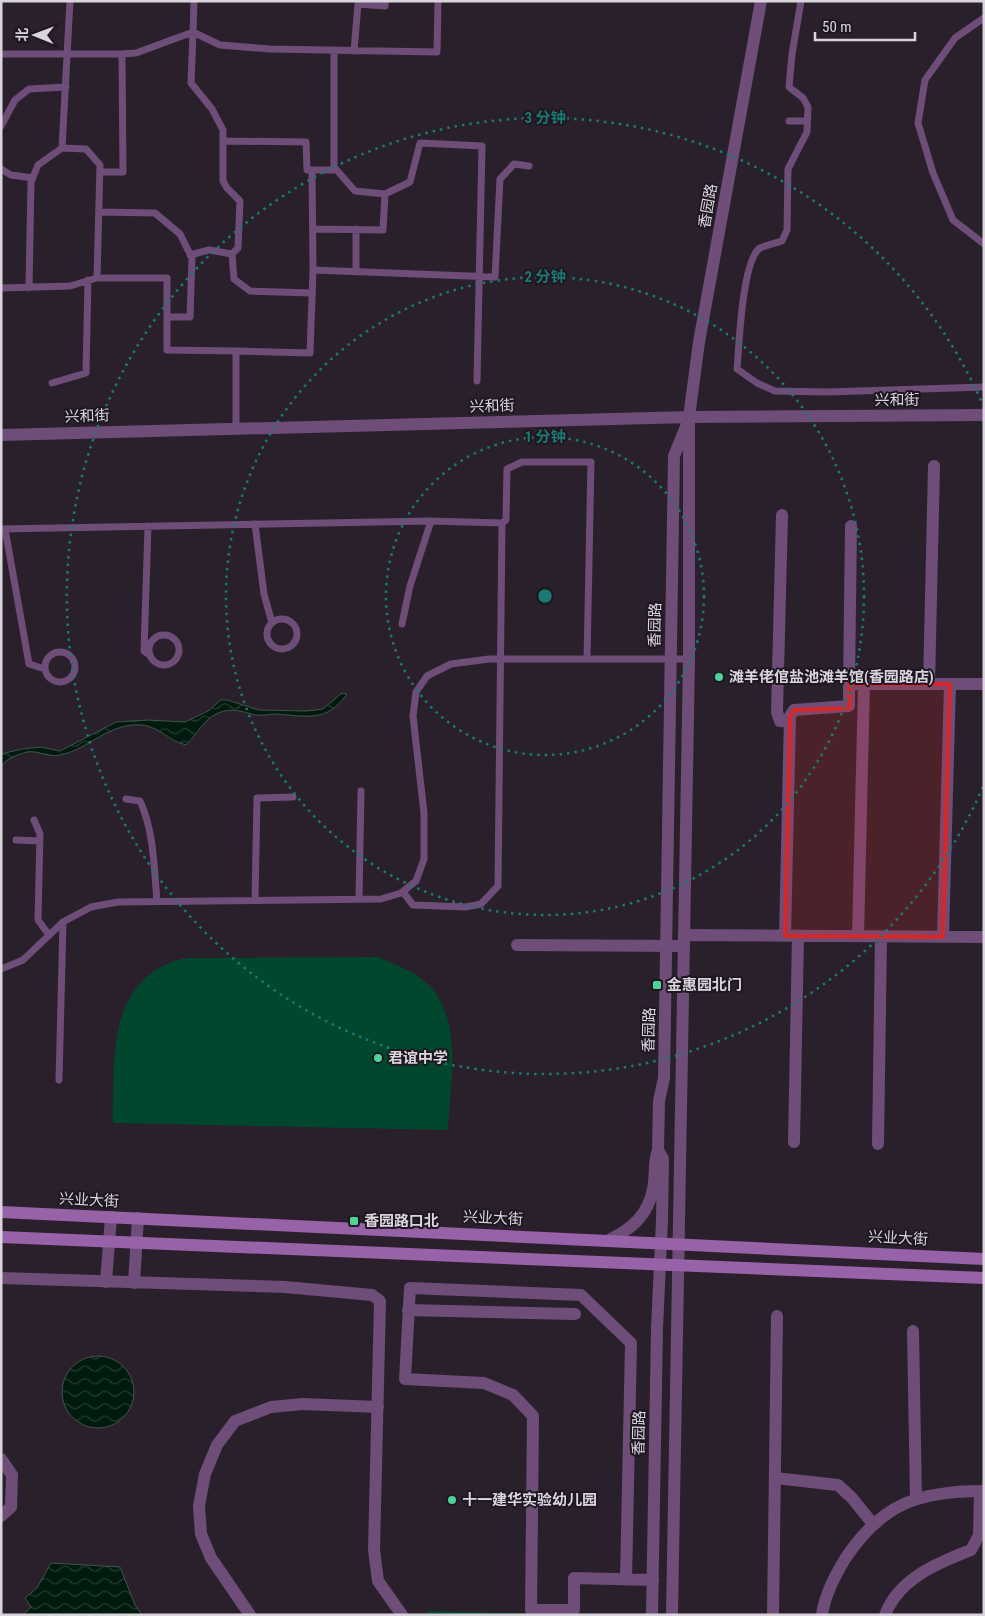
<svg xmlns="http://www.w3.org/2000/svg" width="985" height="1616" font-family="'Roboto Condensed','Noto Sans SC',sans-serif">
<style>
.pitch{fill:#00472d}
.water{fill:url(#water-waves);stroke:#41534c}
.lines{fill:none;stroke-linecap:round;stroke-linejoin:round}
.service{stroke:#6e4d78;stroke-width:7}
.minor{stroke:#6e4d78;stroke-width:12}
.tertiary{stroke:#6e4d78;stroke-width:12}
.secondary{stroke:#9862a9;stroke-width:12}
.marked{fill:#d62828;fill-opacity:0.2;stroke:#d62828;stroke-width:4;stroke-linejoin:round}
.ring{fill:none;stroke:#197b74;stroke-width:2.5;stroke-dasharray:2.5 5}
.poi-dot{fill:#50d398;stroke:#1f1722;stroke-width:2}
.labels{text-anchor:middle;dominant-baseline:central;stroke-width:4;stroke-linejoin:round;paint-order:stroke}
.street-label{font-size:15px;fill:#dad5dc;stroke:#1f1722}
.poi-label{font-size:15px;font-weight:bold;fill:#dad5dc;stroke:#1f1722;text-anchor:start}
.centre{fill:#197b74;stroke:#1f1722;stroke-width:2.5}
.ring-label{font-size:15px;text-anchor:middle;font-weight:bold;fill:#197b74;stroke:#1f1722;stroke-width:4;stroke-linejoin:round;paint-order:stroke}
</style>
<defs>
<pattern id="water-waves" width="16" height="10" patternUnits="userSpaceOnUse" patternTransform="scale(1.25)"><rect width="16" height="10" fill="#001b0e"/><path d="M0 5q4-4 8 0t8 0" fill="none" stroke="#253b30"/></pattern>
</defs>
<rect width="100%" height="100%" fill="#29202b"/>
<path class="pitch" d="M378 957C393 964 410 969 423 980 465 1014 450 1083 448 1130L113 1123C114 1058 106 978 185 958Z
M427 1611 585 1615H427Z"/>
<path class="water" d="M342 693 347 694C327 723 306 716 275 714 269 714 262 716 256 715 243 712 232 707 218 713 204 719 197 734 186 745 169 741 160 727 142 725 109 722 88 750 60 755 48 758 38 750 27 752 17 755 6 758 1 767V754L22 749 41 747 60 751 116 722 149 720 185 722 208 711 221 700H227L259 710 307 711 323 709Z
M62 1392a36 36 0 1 1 72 0a36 36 0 1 1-72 0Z
M51 1563 120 1567 135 1605 142 1615H23L31 1607 25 1598 37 1588Z"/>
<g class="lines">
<path class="service" d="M801 1 792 54 789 87 803 98 808 107 807 132 788 169 787 230 782 241C776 243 766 245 760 248 742 260 739 347 737 369L757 383 775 391 827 392 984 387
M984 18 955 38 925 80 918 123 933 173 953 220 984 244
M334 50V167L355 191 385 194 410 182 420 143 482 146 477 381
M354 51 358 4 385 6V1
M1 54H122L123 172H100
M122 54 136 53 193 32 194 1
M789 121H806
M1 126 15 100 29 89 66 87
M223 141 306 142 307 170H312
M62 148 70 1
M1 169 11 175 33 178
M99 212 155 213 180 234 192 258 190 317H167
M313 229 383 230 385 194
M232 254 238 248 240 201 227 188 223 181V130L212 109 191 83 193 32 220 45 270 49 437 52 438 1
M190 255 209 250 232 254 234 279 250 291 312 293
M313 270 495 277 500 179 514 164 529 166
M356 272V229
M1 288 70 286 97 278H167V350L236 351V429
M29 288 31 182 38 165 62 148 86 149 100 165 97 278
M236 351 310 353 313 270 312 170H336
M52 383 86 373 88 280
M255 524 264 594 272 623
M148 526 144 651 150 655
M1 529 431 521 502 523 506 520 507 469 522 462H591L587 659
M5 529 29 664 45 669
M267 634a15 15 0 1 1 30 0a15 15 0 1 1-30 0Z
M402 624 410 586 431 521
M149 650a15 15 0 1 1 30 0a15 15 0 1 1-30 0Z
M45 667a15 15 0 1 1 30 0a15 15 0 1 1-30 0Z
M126 799 140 801C154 831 154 868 157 901
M34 820 40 834 38 920 49 935
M16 840 40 841
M403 892 413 905 466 907 481 904 498 886 502 523
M359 899 361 791
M255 900 257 798 293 797
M1 969 23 960 63 922 91 907 118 902 381 899 401 893 416 881 424 859V813L413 716 416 692 427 676 451 664 489 659H689
M59 1080 63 922"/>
<path class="minor" d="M782 515 777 712 780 721 790 722
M851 526 849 684H984
M929 684 934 466
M684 935 984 937
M785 936 790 716 794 710 849 706V684
M858 936 864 684
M943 937 950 684
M517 945 684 946
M794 1142 798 936
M878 1144 881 937
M1 1278 285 1287 372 1295 380 1301 374 1550 378 1581 402 1615
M106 1282 111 1217
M134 1283 138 1218
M408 1310 575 1314
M913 1331 916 1499
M1 1459 12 1475 11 1507 1 1516
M775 1478 838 1485 852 1498 873 1524
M626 1580 631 1343 581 1295 410 1288 405 1379 484 1383 513 1395 533 1416 531 1610H574V1578L653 1580
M250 1615 211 1558 201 1534 199 1506 205 1474 217 1445 235 1421 271 1407 303 1404 378 1407
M773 1615 777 1316
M822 1615C825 1594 835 1576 845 1559 882 1503 919 1491 984 1491
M885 1615C899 1578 938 1563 971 1550L979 1535 980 1491"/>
<path class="tertiary" d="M1 435 689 417 984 415
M609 1240C632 1229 648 1215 653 1189 656 1175 653 1163 658 1150
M652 1615 657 1328 662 1220 663 1159 658 1150 659 1101 664 1078 674 456 687 424
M672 1615 689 659V417L699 342 761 1"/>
<path class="secondary" d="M1 1212 984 1259
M1 1237 984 1278"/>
</g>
<path class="marked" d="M849 684H950L943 937 785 936 790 716 794 710 849 708Z"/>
<g class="ring">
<circle cx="545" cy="596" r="159"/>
<circle cx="545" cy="596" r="319"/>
<path d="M983 787A478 478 0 1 1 983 405"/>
</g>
<g class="poi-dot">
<circle cx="719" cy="677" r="5"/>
<rect x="652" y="980" width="10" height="10" rx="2.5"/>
<circle cx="378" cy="1058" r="5"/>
<rect x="349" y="1216" width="10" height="10" rx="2.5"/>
<circle cx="452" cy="1500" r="5"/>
</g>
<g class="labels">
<g class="street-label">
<text transform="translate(708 206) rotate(-80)">香园路</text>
<text x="897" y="400">兴和街</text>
<text transform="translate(492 406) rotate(-2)">兴和街</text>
<text transform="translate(87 416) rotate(-2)">兴和街</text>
<text transform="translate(655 625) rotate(-89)">香园路</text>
<text transform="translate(649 1030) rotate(-89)">香园路</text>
<text transform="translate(89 1200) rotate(3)">兴业大街</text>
<text transform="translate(493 1218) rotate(3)">兴业大街</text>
<text transform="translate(898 1238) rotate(3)">兴业大街</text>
<text transform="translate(639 1433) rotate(-89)">香园路</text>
</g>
<g class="poi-label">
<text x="729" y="677">滩羊佬倌盐池滩羊馆(香园路店)</text>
<text x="667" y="985">金惠园北门</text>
<text x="388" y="1058">君谊中学</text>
<text x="364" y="1221">香园路口北</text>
<text x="462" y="1500">十一建华实验幼儿园</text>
</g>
</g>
<circle cx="545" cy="596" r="8" class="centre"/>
<g class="ring-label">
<text x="545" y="123">3 分钟</text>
<text x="545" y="282">2 分钟</text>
<text x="545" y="442">1 分钟</text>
</g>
<rect width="985" height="1616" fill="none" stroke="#dad5dc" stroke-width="5"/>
<g transform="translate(35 35) rotate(271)" stroke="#1f1722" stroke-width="4" paint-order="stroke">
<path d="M0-4L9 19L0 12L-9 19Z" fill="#dad5dc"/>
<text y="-8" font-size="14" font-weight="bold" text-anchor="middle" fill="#dad5dc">北</text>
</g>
<path d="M815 32v8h100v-8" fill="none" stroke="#dad5dc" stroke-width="2.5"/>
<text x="822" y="32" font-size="15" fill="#dad5dc" stroke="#1f1722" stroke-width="4" paint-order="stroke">50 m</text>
</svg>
